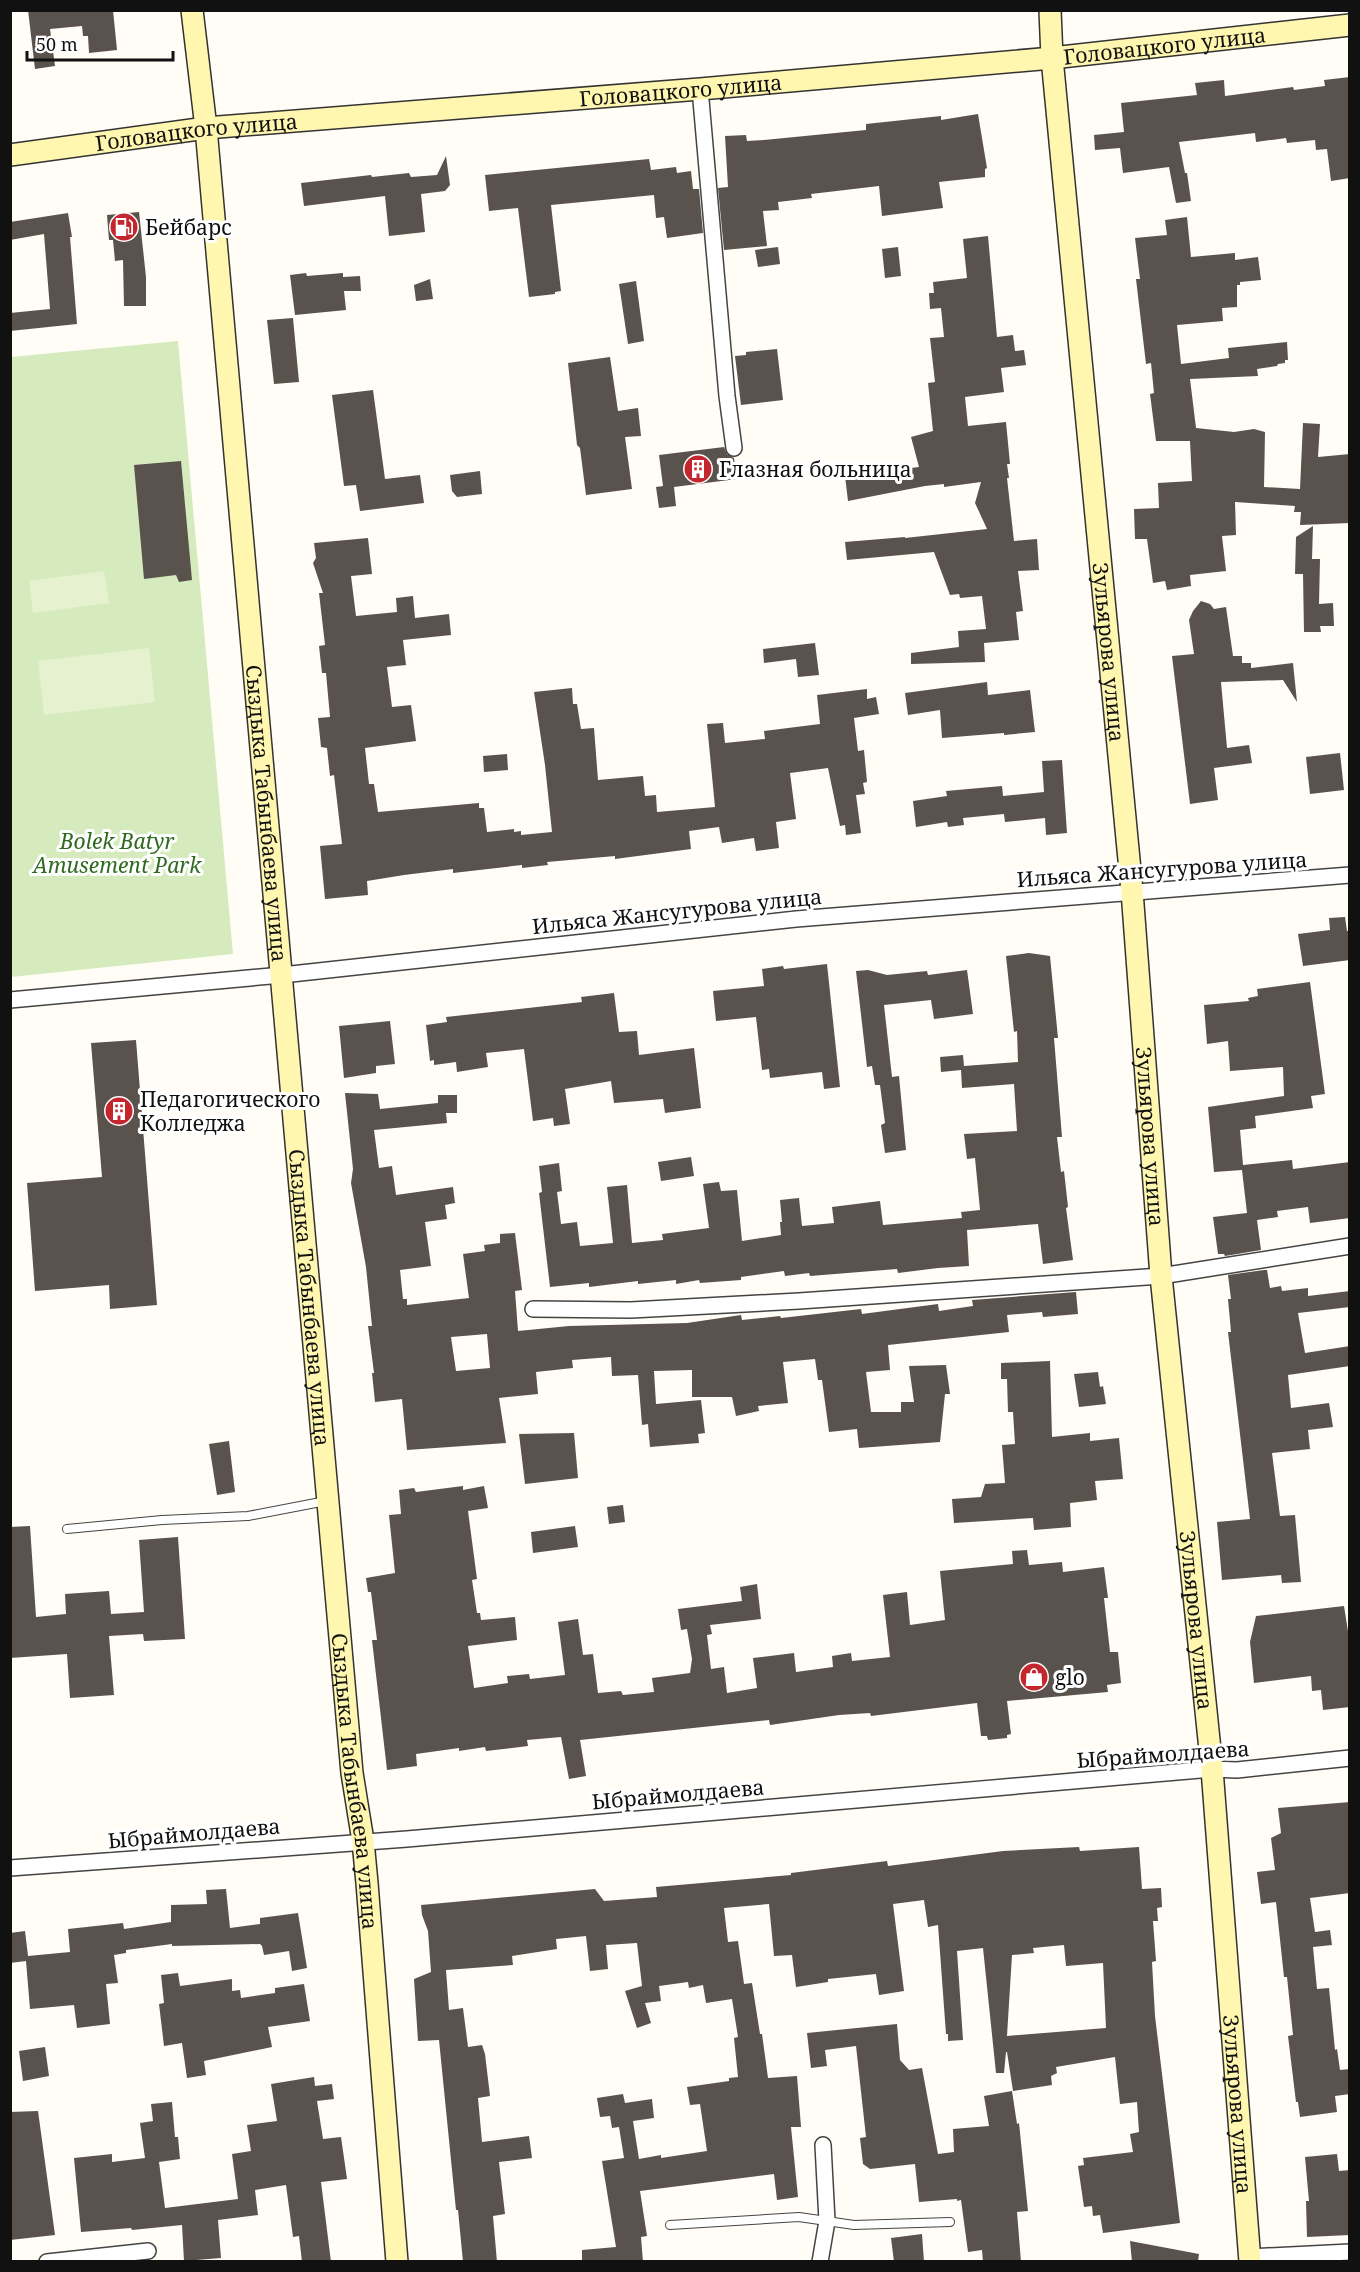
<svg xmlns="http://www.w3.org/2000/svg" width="1360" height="2272" font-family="'Noto Serif',serif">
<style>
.green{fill:#d5ebbd}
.pitch{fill:#e6f2cf}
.building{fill:#5a524d;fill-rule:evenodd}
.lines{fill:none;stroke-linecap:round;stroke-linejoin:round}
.lane-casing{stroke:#444;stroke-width:10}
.street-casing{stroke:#444;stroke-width:18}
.secondary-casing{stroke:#333;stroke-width:24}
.lane{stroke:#fff;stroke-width:8}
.street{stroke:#fff;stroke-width:15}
.secondary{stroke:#fff6b0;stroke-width:21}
.labels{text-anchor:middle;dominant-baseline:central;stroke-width:6;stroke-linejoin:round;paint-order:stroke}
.street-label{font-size:21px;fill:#111;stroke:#fff}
.poi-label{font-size:21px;fill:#111;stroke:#fff;text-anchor:start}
.park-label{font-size:21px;font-style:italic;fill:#2f6b1f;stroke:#fff}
</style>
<rect width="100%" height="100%" fill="#fffdf5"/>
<path class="green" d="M178 341 233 954 11 977V357Z"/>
<path class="pitch" d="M104 571 109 603 33 613 29 581Z
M149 648 155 702 44 715 38 661Z"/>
<path class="building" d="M28 10H48V12L113 10 117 50 89 53 88 36H83L82 26 50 29 55 66 35 69Z
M1350 77V178L1331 181 1327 149 1316 150 1315 140 1287 143 1286 138 1256 142 1255 133 1179 142 1185 173H1187L1191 201 1176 203 1169 167 1123 173 1120 148 1095 150 1094 135 1124 132 1121 103 1197 95 1195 83 1224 80 1225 96 1293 87 1294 90 1325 86 1324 80Z
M978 114 987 168 985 169V177L939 182 943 208 882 216 879 186 811 194 812 198 778 202 779 210 763 211 767 246 724 250 718 188 728 187 725 136 746 135 747 141 764 140 866 130V124L941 116V120Z
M446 156 450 185 445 191 421 194 425 232 389 236 385 196 304 206 301 183 371 175 372 177 409 173 411 177 437 175Z
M649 159 651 170 676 167 677 173 691 171 693 189H699L703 233 667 238 664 217 656 218 654 195 551 205 561 291 555 292V294L529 297 518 208 489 211 485 175Z
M139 212 146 277V306H124L123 260 115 261 113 240H109L107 215Z
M68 213 72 237H70L77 324 10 331V313L50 309 44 234 10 240V222Z
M1187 217 1191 257 1235 253V260L1258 257 1261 280 1240 282V285H1237V307L1222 308 1223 321 1177 325 1181 364 1229 358 1228 348 1287 342 1288 360H1285V363L1278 364 1277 366 1257 369 1258 376 1190 379 1196 428 1234 432 1254 429 1265 432 1264 487 1300 489 1303 423 1320 424 1318 457 1350 454V523L1300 525 1301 512H1294L1295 506 1235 502 1236 535 1222 536 1226 571 1190 575 1191 586 1167 590 1165 581 1153 583 1147 539H1135L1134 509 1159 508 1158 483 1192 481 1190 441H1156L1150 394 1154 393 1151 363 1146 364 1136 279H1140L1135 238 1167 235 1165 220Z
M988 236 997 337 1013 335 1015 351 1024 350 1026 365 1001 368 1004 392 965 397 968 426 1006 422 1010 464H1007L1009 478H1007L1014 541 1037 539 1039 570 1018 571 1023 611 1016 612 1019 640 984 643 985 662 911 664V653L959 647 958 631 986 629 982 596 960 598 959 594 950 595 934 552 847 560 845 542 905 537V538L987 529 975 503 981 482 944 487V484L925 486 848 501 845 476 919 467 911 437 933 431 928 383 935 382 930 338 944 337 941 308 930 309 929 293H934L933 282 967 278 963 239Z
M778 247 780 264 758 267 755 250Z
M898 247 901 276 885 278 882 249Z
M306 273 307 276 343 273V277L360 276 361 291H344L346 310 295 315 290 275Z
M430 279 433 299 416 301 414 285Z
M636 281 644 341 628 344 619 284Z
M293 318 299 382 274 384 267 320Z
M777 349 783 400 741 405 735 356 746 355V352Z
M610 357 618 411 638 408 641 436 625 437 632 489 586 495 580 448 577 445 568 363Z
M373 390 385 479 420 475 424 503 360 511 356 485 344 486 332 395Z
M724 447 727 454 734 458 737 479 674 487 676 506 659 508 656 487 663 486 659 455Z
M181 461 192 580 179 582 176 575 144 579 134 465Z
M480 471 482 494 457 497 452 491 450 475Z
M1313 526 1312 559H1320L1319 604 1333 603 1334 626H1320L1321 632H1304L1303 574H1295L1296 537Z
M368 538 372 574 351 576 356 616 397 612 396 598 413 596 415 618 449 614 451 635 403 640 406 665 387 667 392 707 411 705 416 741 365 748 369 784H374L378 812 479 803V808H484L487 832 514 829V832L521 831V835L552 832 545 765 534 692 572 688 573 704H577L581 729 594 728 598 780 643 776 645 796 656 795 657 812 715 807 707 724 723 723 725 743 765 739 764 731 820 724 817 695 867 689V699L876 697 879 714 854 718 858 751 864 750 867 782 863 783 865 794 856 795 861 833 846 835 845 825 840 826 828 768 790 773 796 819 776 822 779 848 756 851 754 838 722 843 719 827 689 831 691 849 615 859V856L547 862 548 865 522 868V865L453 873V869L404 875 367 881 368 895 325 899 320 846 342 844 334 775 330 776 327 748 321 747 318 718 330 717 326 673H322L319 646 325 645 319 593H323L313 563 316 558 314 543Z
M1201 601 1210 604 1214 609 1226 607 1233 656H1242V663H1251V668L1293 663 1297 702 1283 680 1221 682 1227 748 1249 745 1252 763 1214 768 1218 800 1190 804 1172 656 1194 654 1189 620 1193 611Z
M815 643 819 675 798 677 796 659 764 663 763 649Z
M987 682 988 695 1030 690 1035 732 1004 735V733L942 738 940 710 908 715 905 693Z
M1340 753 1344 790 1310 794 1306 757Z
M507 754 508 770 484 772 483 756Z
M1062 760 1067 833 1046 835 1045 818 1005 822 1004 814 963 818 964 825 948 827 947 822 916 827 913 801 947 796 946 791 1002 786 1003 796 1044 792 1042 761Z
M1345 917 1347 931H1350V960L1303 966 1298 934 1330 930 1329 918Z
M1029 953 1050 956 1058 1038H1054L1062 1137H1057L1061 1172 1064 1171 1068 1207 1066 1208 1073 1260 1043 1264 1038 1224 967 1230 969 1266 938 1268 898 1273 897 1269 810 1276 809 1273 785 1276 784 1271 741 1277V1280L700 1283 699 1280 676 1284V1280L638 1284V1281L589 1287V1283L550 1287 539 1193 542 1192 539 1166 559 1163 562 1191 557 1192 561 1224 577 1222 580 1246 613 1243 607 1187 627 1185 632 1243 663 1240 662 1234 709 1228 703 1184 719 1182 721 1191 737 1190 742 1241 781 1235 780 1222H782L780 1200 799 1198 802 1226 834 1223 832 1207 880 1201 883 1225 962 1218 961 1212 980 1210 975 1158 967 1159 964 1134 1017 1131 1014 1084 962 1088 961 1070 941 1072 940 1057 963 1055 964 1066 1018 1062 1017 1031 1014 1032 1006 956Z
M827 964 840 1087 824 1089 822 1072 770 1078 769 1069 762 1070 756 1017 716 1021 713 991 764 986 762 969 783 966 784 969Z
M868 970 887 975 927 971 928 975 967 970 973 1014 934 1019 931 1000 884 1005 892 1077 899 1076 906 1150 885 1153 881 1125 885 1123 880 1085H875L872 1066 867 1067 856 971Z
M1310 982 1325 1094 1311 1096 1313 1108 1255 1116 1256 1128 1240 1130 1243 1165 1292 1160 1293 1169 1350 1162V1218L1310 1223 1308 1207 1277 1211 1278 1217 1257 1220 1261 1250 1225 1256 1224 1254H1218L1213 1217 1247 1213 1242 1170 1214 1172 1208 1107 1284 1096 1283 1067 1230 1071 1228 1041 1207 1044 1204 1005 1249 1001 1248 998 1258 996 1257 989Z
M614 993 619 1032 637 1031 639 1055 694 1048 701 1108 665 1113 663 1099 614 1103 611 1081 565 1089 570 1124 554 1126 553 1118 533 1121 524 1049 486 1053 488 1067 457 1072 456 1062 434 1065V1060L430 1061 426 1025 447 1022 446 1017 582 1002 581 997Z
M390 1021 395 1064 376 1066V1073L344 1078 339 1026Z
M136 1040 157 1305 110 1309 109 1285 35 1291 27 1183 102 1177 91 1043Z
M345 1093 378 1094 380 1109 438 1103V1095H457V1113H446L447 1123 374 1130 379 1168 392 1166 396 1195 453 1187 455 1203 445 1205 447 1219 425 1222 431 1266 400 1270 403 1299H407V1305L469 1298 463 1254 485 1251 484 1245 500 1243V1234L515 1233 522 1290 515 1291 518 1331 569 1326 687 1323 741 1315 742 1320 780 1316 781 1318 861 1309 862 1314 938 1304 939 1311 973 1306 972 1300 1076 1292 1078 1314 1043 1317 1042 1312 1007 1315 1009 1332 888 1345 890 1370 866 1372 871 1412H901V1402H914L909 1366 946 1365 950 1394H945L940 1442 859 1448 857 1429 829 1432 822 1380H818L815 1359 783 1362 788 1403 758 1406 759 1411 736 1416 732 1397H692V1370L654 1371 656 1404 701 1400 705 1433 698 1434 699 1443 650 1447 648 1424 642 1425 638 1375 612 1376 611 1357 572 1360 573 1368 536 1372 538 1394 499 1398 506 1443 407 1450 402 1399 375 1402 372 1373H374L368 1326H372L366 1267 351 1183 353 1169ZM487 1334 490 1368 456 1371 451 1337Z
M691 1157 694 1176 661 1181 658 1162Z
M1264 1270H1267L1270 1288 1281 1286 1282 1291 1308 1288V1296L1350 1291V1307L1298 1313 1305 1353 1350 1346V1366L1288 1375 1291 1408 1329 1403 1333 1427 1308 1430 1310 1449 1272 1453 1280 1516 1295 1515 1301 1582 1282 1583 1281 1575 1222 1580 1217 1522 1250 1519 1228 1332H1231L1228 1299H1231L1228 1275Z
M1050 1361 1052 1437 1090 1433V1441L1119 1438 1123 1479 1095 1481 1097 1500 1070 1503 1071 1527 1034 1530 1033 1518 954 1523 952 1499 981 1497 985 1484 1005 1483 1002 1445 1015 1444 1013 1412H1008L1007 1379H1001V1363Z
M1098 1372 1100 1387 1103 1386 1106 1404 1079 1407 1074 1374Z
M574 1433 578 1478 525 1484 519 1434Z
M229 1441 235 1492 217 1495 209 1444Z
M463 1486V1490L484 1486 488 1508 468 1511 477 1579 472 1580 477 1613H480L481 1620 515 1617 517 1640 468 1646 474 1688 508 1683 507 1676 529 1674 530 1679 565 1675 558 1622 578 1619 583 1655 593 1654 598 1693 621 1691 623 1695 654 1692 652 1678 690 1673 692 1659 687 1629 681 1630 678 1609 742 1601 740 1587 757 1584 761 1619 710 1625 712 1634 707 1635 711 1669 724 1667 727 1693 757 1688 753 1658 794 1653 796 1672 833 1667 832 1656 851 1653 852 1661 890 1657 883 1595 907 1592 910 1625 945 1620 940 1571 1013 1564 1012 1551 1027 1550 1029 1565 1062 1562 1063 1572 1104 1567 1108 1598H1104L1110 1652H1118L1121 1683 1107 1685 1108 1692 1007 1701 1011 1734 1007 1735V1738L988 1740 987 1736H981L977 1703 871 1716 870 1713 839 1715 770 1725 769 1720 580 1740 586 1776 569 1779 561 1737 527 1740 528 1746 486 1751 485 1747 459 1751V1748L416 1754 417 1766 387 1770 372 1640H377L371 1592H368L366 1578 395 1573 389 1515 401 1514 399 1490 414 1488 416 1492Z
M623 1505 625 1522 609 1524 607 1507Z
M30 1526 36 1617 66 1614 65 1594 109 1591 111 1614 144 1612 139 1540 178 1537 185 1639 144 1641 143 1634 109 1636 114 1695 70 1698 67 1654 10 1658V1527Z
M575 1526 578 1547 533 1553 531 1532Z
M1344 1606 1350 1644V1707L1323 1710 1321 1690 1312 1691 1311 1676 1254 1683 1250 1642 1256 1616Z
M1350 1802V1893L1310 1898 1315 1932 1330 1930 1332 1945 1313 1947 1317 1989 1329 1988 1335 2050 1337 2049 1340 2070 1350 2069V2094L1335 2096 1337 2112 1300 2117 1298 2102H1296L1288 2036 1293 2035 1287 1977H1284L1276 1902 1261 1904 1257 1872 1275 1870 1271 1838 1281 1833 1278 1808Z
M1079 1847 1080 1851 1139 1847 1142 1889 1161 1888 1162 1907 1157 1908 1158 1921H1153L1156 1961 1152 1962 1155 2016 1180 2223 1103 2233 1100 2215 1093 2216 1092 2206 1084 2207 1078 2166 1084 2165 1083 2158 1133 2152 1130 2134 1139 2132 1137 2102 1120 2104 1115 2057 1056 2067 1057 2073 1051 2076 1052 2085 1013 2091 1007 2052H1006L1004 2073H996L983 1948 957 1951 963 2040 948 2041V2034H946L938 1925 928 1927 924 1900 893 1904 904 1991 879 1995 876 1974 828 1979V1982L796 1987 792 1955 774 1956 769 1904 724 1908 728 1942 738 1941 744 1984 752 1983 760 2034H762L768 2078 797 2076 801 2127H791L798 2197 777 2200 774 2174 640 2191 647 2236 641 2237 643 2262H582V2250L616 2247 602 2161 624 2158 619 2127 612 2128 610 2116 600 2117 597 2098 623 2094 625 2103 652 2099 654 2118 633 2121 639 2159 661 2155V2158L707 2151 700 2104 690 2105 687 2087 729 2081V2078L738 2077 734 2038 738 2037 732 1999 706 2003 703 1985 689 1988 688 1982 659 1986 661 2001 645 2003 651 2023 637 2028 625 1991 642 1986 637 1943 606 1945 608 1969 590 1971 586 1936 556 1939 557 1949 512 1956 513 1965 446 1970 449 2010 463 2008 468 2047 482 2045 485 2054 490 2096 478 2098 482 2142 529 2136 532 2158 499 2162 505 2214 493 2216 497 2262H463L458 2210H456L439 2040 418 2041 414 1979 431 1972 428 1931 422 1915 421 1905 595 1889 604 1901 657 1897 656 1887 791 1875V1873L887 1861 888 1866 1003 1851ZM1064 1945 1066 1966 1103 1963 1106 2028 1007 2036 1012 1955 1034 1953 1033 1948Z
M226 1889 230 1928 260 1924V1918L298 1913 307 1968 292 1971 289 1951 264 1955 262 1946 260 1944 172 1946V1944L126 1950V1953L114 1955 118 1983 106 1984 110 2024 77 2028 74 2005 30 2009 26 1961 10 1963V1933L25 1931 28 1956 70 1952 68 1929 123 1923 124 1929 171 1922V1905L207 1904 206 1890Z
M178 1973 180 1986 232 1979V1991L240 1990 241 1998 275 1993V1988L304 1984 310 2021 268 2027 272 2047 204 2061 206 2075 187 2078 182 2043 164 2046 159 2004 164 2003 161 1975Z
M897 2024 900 2060 909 2070 922 2068 938 2154 954 2152 953 2129 989 2126 984 2096 1012 2091 1017 2124 1019 2123 1028 2211 1017 2212 1021 2262H983L982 2250 968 2252 961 2200 957 2201V2199L919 2202 915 2164 870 2169 863 2164 860 2138 866 2137 856 2046 825 2050 827 2066 811 2068 807 2033Z
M45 2047 49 2076 23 2081 19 2051Z
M314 2077 315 2086 332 2084 334 2099 317 2101 323 2139 341 2137 347 2179 321 2182 331 2262H302L299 2236 293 2237 286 2185 255 2190 258 2215 218 2220 221 2258 184 2261 182 2225 132 2230 131 2228 81 2232 74 2158 112 2154V2162L145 2158 140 2123 153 2121 151 2104 172 2102 175 2137H178L180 2159 159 2162 165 2208 238 2199 232 2154 251 2151 247 2125 277 2121 271 2084Z
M38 2111 55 2235 10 2240V2112Z
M1337 2154 1339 2171 1350 2170V2235L1307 2237 1306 2201H1309L1305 2157Z
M922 2234 924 2262H894L891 2238Z
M1130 2241 1199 2254 1198 2262H1132Z"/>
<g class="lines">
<g class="lane-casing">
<path id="lane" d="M67 1529 162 1520 248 1516 326 1501
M670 2225 799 2217 854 2225 950 2222"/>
</g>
<g class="street-casing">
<path id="street" d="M700 89 727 396 734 448
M10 1000 282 975 796 919 1350 875
M533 1309 631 1310 799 1301 1161 1276 1350 1246
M10 1868 407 1839 1212 1769 1237 1770 1350 1758
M1249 2257 1350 2252
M47 2262 148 2251
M820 2262 827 2221 823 2145"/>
</g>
<g class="secondary-casing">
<g id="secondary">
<path id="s1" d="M192 10 206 128 352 1773 363 1841 367 1883 397 2262"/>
<path id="s2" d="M1050 10 1052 58 1132 891 1161 1276 1212 1769 1250 2262"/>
<path id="s3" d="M10 155 206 128 700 89 1052 58 1350 25"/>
</g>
</g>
<use href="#lane" class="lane"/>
<use href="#street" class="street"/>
<use href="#secondary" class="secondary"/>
</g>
<defs>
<g id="fuel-disc" transform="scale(1.5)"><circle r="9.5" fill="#c4262e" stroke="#fff"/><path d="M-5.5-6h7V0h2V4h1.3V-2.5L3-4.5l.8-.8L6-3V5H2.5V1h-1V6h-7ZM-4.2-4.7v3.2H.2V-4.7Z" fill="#fff"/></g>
<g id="building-disc" transform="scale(1.5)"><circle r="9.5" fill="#c4262e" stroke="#fff"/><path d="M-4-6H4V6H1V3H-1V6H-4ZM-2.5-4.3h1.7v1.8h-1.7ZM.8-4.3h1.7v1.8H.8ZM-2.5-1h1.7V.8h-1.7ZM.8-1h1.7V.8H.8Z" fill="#fff"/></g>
<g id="shop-disc" transform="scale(1.5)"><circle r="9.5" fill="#c4262e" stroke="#fff"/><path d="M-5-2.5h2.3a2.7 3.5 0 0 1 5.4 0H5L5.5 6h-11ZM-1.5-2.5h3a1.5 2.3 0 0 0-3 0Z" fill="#fff"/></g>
</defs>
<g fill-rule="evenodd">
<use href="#fuel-disc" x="124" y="227"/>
<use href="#building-disc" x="698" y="469"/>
<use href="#building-disc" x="119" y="1111"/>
<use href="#shop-disc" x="1034" y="1677"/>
</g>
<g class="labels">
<g class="street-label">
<text stroke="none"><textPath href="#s3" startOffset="1160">Головацкого улица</textPath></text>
<text stroke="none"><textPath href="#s3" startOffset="674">Головацкого улица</textPath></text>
<text stroke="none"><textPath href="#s3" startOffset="188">Головацкого улица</textPath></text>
<text stroke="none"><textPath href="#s2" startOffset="645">Зульярова улица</textPath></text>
<text stroke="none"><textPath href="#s1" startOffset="807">Сыздыка Табынбаева улица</textPath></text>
<text transform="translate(1162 869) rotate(-4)">Ильяса Жансугурова улица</text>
<text transform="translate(677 911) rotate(-6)">Ильяса Жансугурова улица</text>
<text stroke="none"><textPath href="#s2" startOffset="1131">Зульярова улица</textPath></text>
<text stroke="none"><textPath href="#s1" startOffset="1293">Сыздыка Табынбаева улица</textPath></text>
<text stroke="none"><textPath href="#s2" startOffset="1617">Зульярова улица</textPath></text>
<text transform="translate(1163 1754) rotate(-4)">Ыбраймолдаева</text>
<text stroke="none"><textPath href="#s1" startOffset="1779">Сыздыка Табынбаева улица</textPath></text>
<text transform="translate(678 1794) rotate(-5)">Ыбраймолдаева</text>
<text transform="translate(194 1833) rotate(-5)">Ыбраймолдаева</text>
<text stroke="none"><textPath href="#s2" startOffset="2103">Зульярова улица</textPath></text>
</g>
<g class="poi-label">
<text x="145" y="227">Бейбарс</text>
<text x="719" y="469">Глазная больница</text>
<text x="140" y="1099">Педагогического<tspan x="140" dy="24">Колледжа</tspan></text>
<text x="1055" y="1677">glo</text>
</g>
<g class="park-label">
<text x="117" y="841">Bolek Batyr<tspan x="117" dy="24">Amusement Park</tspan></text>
</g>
</g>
<rect width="1360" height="2272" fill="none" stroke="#111111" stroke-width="24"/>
<path d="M27 51v9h146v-9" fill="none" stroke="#111111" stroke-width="3"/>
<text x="36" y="51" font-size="18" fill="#111111" stroke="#ffffff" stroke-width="4.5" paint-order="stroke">50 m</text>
</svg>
